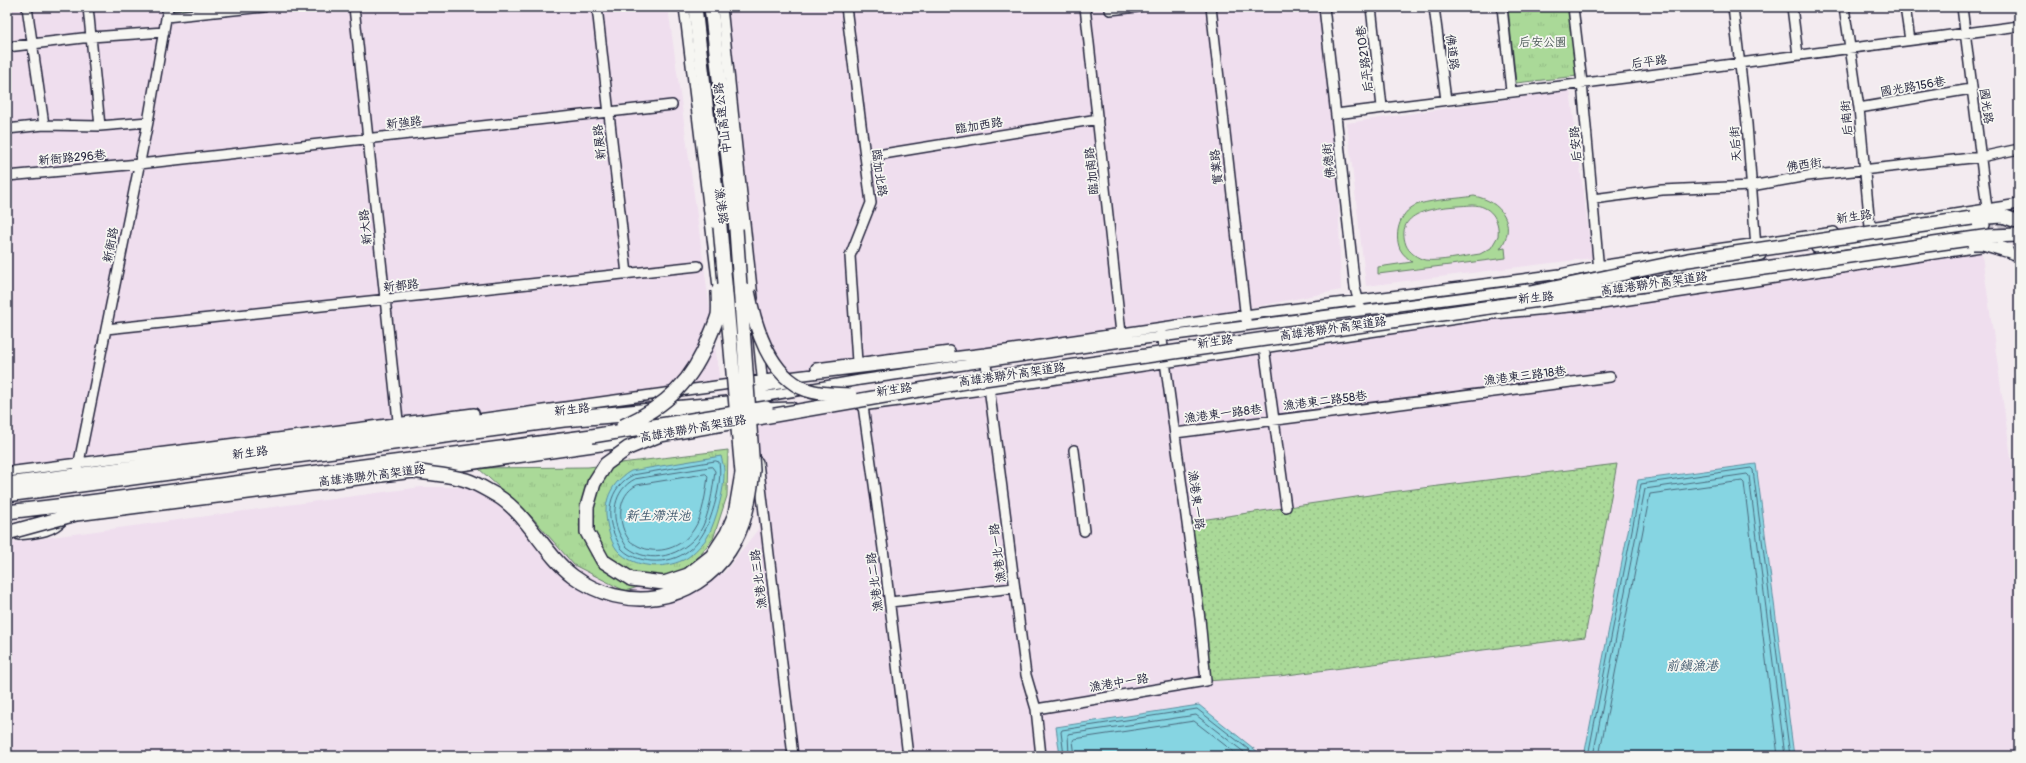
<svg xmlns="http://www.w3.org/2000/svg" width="2026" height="763" font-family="Pangolin,'LXGW WenKai TC',sans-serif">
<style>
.built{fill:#efdeee}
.grass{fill:url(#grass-dots);stroke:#667e6a}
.park{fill:url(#park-tufts);stroke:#667e6a}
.garden{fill:#aad998;stroke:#667e6a;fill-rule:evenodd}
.water{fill:#86d5e2;stroke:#5e8d9f}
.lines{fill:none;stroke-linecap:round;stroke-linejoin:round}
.shore{stroke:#4a6a7e;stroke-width:1}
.minor-tunnel{stroke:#c9c3cc;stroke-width:9;stroke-dasharray:9 4.5;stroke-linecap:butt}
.minor-casing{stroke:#22223b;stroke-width:12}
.highway-casing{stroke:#22223b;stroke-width:16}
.minor{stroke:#f6f6f2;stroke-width:9}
.highway{stroke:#f6f6f2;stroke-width:13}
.highway-bridge-casing{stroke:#22223b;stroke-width:16;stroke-linecap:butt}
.highway-bridge{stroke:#f6f6f2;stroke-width:13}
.labels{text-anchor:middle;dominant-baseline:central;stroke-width:3.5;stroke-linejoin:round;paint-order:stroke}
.park-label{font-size:12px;fill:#4b5957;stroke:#f6f6f2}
.street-label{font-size:12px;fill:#22223b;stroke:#f6f6f2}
.water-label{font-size:13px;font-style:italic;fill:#40586d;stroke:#f6f6f2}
</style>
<defs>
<pattern id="grass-dots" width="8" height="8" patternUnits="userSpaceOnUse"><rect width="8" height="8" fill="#aad998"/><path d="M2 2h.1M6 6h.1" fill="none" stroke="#92ba84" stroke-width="1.8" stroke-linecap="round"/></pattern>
<pattern id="park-tufts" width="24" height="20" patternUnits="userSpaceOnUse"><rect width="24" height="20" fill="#aad998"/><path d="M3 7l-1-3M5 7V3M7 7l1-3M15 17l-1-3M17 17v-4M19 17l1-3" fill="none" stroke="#92ba84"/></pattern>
</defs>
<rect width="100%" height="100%" fill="#f3ebf0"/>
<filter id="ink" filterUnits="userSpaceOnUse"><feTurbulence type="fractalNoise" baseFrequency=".025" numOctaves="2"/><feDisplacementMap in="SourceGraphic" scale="8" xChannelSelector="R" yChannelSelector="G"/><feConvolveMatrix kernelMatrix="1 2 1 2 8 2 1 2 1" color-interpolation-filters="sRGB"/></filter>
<g filter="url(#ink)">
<path class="built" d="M7 7H164L166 17 253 7H668L720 382 7 472Z
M722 7H1324L1336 114 1341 290 1121 333 762 380Z
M1570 90 1592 258 1366 286 1347 123Z
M1979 235 2019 513V756H1794L1756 464 1638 480 1584 756H1263L1199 705 1056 727 1060 756H7V543L421 487H487L557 502 691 583 724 573 759 528 749 410Z"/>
<path class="grass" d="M1617 464 1585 637 1279 676 1206 681 1187 522 1390 492Z"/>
<path class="park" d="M174 7H253L172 17Z
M1508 7H1570L1578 76 1516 83Z
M728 450 727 496 713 539 684 573 625 591 574 565 532 517 478 468 588 467Z"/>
<path class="garden" d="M1474 196C1501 201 1518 224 1500 249L1505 248 1506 258 1378 274V267L1412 262C1408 258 1403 255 1400 249 1393 233 1401 209 1419 204 1437 199 1457 199 1474 196ZM1472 205C1490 205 1500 219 1498 236L1491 248 1480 254C1465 256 1438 262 1425 260 1417 258 1409 252 1406 245 1392 206 1449 207 1472 205Z"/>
<path class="water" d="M721 456C722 461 724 466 724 471 725 489 716 520 708 536 705 542 693 554 687 558 668 569 639 569 621 554 611 546 607 527 606 515 605 495 615 480 631 471Z
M1756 464 1794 756H1584L1638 480Z
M1199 705 1263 756H1060L1056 727Z"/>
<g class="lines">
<path class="shore" d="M716 461 719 462C722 480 716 502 710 519 700 546 681 563 651 561 642 560 630 557 623 550 620 548 619 543 617 540 604 517 608 487 633 475Z
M712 467 715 471C713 488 709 519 699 533 683 555 650 566 627 547 625 545 623 540 621 537 610 517 613 490 635 479Z
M706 474 708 476C706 491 703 516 694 529 682 548 658 556 638 546 635 544 632 543 630 541 617 525 616 495 637 485Z
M1064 756 1061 732 1062 730 1197 709 1257 756
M1069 756 1068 734 1196 715 1249 756
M1075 756 1073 741 1074 739 1194 721 1239 756
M1588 756 1641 484 1751 468 1753 470 1790 756
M1593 756 1645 489 1747 474 1749 476 1785 756
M1599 756 1650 494 1742 481 1744 483 1778 756"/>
<path class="minor-tunnel" d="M1985 225 2017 223"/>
<g class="minor-casing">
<path id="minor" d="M27 7 44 125
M88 7 100 126
M354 7 399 430
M597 7 627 274
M684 7 719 295
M722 7 753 298
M846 7 871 203 850 256 857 362
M1085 7 1121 333
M1211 7 1246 320
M1324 7 1355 288 1360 306
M1371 7 1382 107
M1434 7 1446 100
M1502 7 1511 91
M1573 7 1582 83 1599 271
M1733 7 1747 124 1756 248
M1792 7 1798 55
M1844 7 1859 108 1870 227
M1905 7 1910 40
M1962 7 1987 208
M1110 10 1138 7
M166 17 264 7
M7 47 91 37 164 32
M1859 108 1971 89
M1336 114 1649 75 2019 26
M7 129 44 125 100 126 148 122
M865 157 1098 119
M7 176 139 164 672 105
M1593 199 1662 190 1751 186 1807 176 1981 157 2019 149
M1870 227 2019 204
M1816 248 1985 225
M2001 249 2019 257
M1674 269 1740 260 1761 255
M1776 275 1782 277 1981 247
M106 329 698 266
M758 337 763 386
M1264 347 1286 507
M985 356 1026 675 1036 709 1041 756
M816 368 950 351
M751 401C751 385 782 384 795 382
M861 406 990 389 1483 315 1602 304 1782 277
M863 406 884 556 908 756
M761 408 792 407
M1175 433 1610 377
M1074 450 1084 531
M758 462 793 756
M78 467 148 122 168 7
M7 472 474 413
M7 482 399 430 730 384 985 353 1245 315 1560 274 1598 266 1834 232
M7 489 563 416 750 399 860 380 1122 342 1536 288
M7 497 564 422 730 408
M19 535C36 533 51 533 64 519
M890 602 1014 588
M1036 709 1206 681 1200 619 1161 332"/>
</g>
<g class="highway-casing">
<path id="highway" d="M695 7 720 227
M711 7 736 229
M1972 218 2003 216 2019 222
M74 504 592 436
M76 514 413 471 649 437"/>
</g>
<use href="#minor" class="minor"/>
<use href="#highway" class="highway"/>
<g class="highway-bridge-casing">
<path id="highway-bridge" d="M720 227 742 473 735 514 727 533 712 556 688 575 664 583 631 579 603 561 587 532V507L594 483 606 464 628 448 660 435 977 380 1990 236 2019 235
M1973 243H1983L2006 250
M748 291C755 327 769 376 807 390 821 395 835 394 850 395
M1530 293 1688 260 1972 218
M623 426C667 406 693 381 710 336 713 329 716 322 718 315 719 308 718 298 718 291
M592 436 766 408
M413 471C430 474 450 475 466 480 476 483 487 490 496 495 527 513 544 554 573 576 624 614 694 604 729 551 745 527 750 498 753 470L736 229
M7 512 74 504
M7 533 76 514"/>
</g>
<use href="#highway-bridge" class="highway-bridge"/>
</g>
</g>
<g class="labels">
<g class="park-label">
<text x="1543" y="42">后安公園</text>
</g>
<g class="street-label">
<text transform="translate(1452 52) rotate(83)">佛道路</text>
<text transform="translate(1365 59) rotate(-97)">后平路210巷</text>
<text transform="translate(1649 62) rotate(-7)">后平路</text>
<text transform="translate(1913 87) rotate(-10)">國光路156巷</text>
<text transform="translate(1986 106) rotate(82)">國光路</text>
<text transform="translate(723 118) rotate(-97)">中山高速公路</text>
<text transform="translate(1847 118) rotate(-95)">后南街</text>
<text transform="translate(404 123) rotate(-6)">新強路</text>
<text transform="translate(979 126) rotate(-9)">臨加西路</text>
<text transform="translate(600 142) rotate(-96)">新展路</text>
<text transform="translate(1576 144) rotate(-95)">后安路</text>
<text transform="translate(1736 144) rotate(-94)">天后街</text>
<text transform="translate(72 158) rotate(-5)">新衙路296巷</text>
<text transform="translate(1329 161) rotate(-96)">佛德街</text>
<text transform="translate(1804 165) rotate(-8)">佛西街</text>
<text transform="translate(1217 167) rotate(-96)">實業路</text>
<text transform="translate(1092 171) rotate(-96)">臨加南路</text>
<text transform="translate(879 173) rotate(82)">臨加北路</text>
<text transform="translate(721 206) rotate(83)">漁港路</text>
<text transform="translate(1854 217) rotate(-8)">新生路</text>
<text transform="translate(366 227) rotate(-96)">新大路</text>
<text transform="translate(111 245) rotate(-79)">新衙路</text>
<text transform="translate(1654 284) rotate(-8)">高雄港聯外高架道路</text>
<text transform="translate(401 286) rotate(-6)">新都路</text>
<text transform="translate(1536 298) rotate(-5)">新生路</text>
<text transform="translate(1333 329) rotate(-8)">高雄港聯外高架道路</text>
<text transform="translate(1215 342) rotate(-8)">新生路</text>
<text transform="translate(1012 375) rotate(-8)">高雄港聯外高架道路</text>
<text transform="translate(1525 376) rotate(-7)">漁港東三路18巷</text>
<text transform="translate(894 390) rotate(-8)">新生路</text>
<text transform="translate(1325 401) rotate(-7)">漁港東二路58巷</text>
<text transform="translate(572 410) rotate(-6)">新生路</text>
<text transform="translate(1223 414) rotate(-7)">漁港東一路8巷</text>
<text transform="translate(693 429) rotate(-10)">高雄港聯外高架道路</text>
<text transform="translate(250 453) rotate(-7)">新生路</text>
<text transform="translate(372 476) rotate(-7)">高雄港聯外高架道路</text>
<text transform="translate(1196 500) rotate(83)">漁港東一路</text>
<text transform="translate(998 553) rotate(-97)">漁港北一路</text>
<text transform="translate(759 579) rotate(-97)">漁港北三路</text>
<text transform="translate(875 582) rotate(-97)">漁港北二路</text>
<text transform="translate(1119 683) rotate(-9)">漁港中一路</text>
</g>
<g class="water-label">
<text x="658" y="516">新生滯洪池</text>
<text x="1692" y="666">前鎮漁港</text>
</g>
</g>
<rect width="2026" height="763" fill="none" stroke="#f6f6f2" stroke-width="24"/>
<rect x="12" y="12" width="2002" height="739" fill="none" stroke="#22223b" stroke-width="1.5" filter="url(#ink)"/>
</svg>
